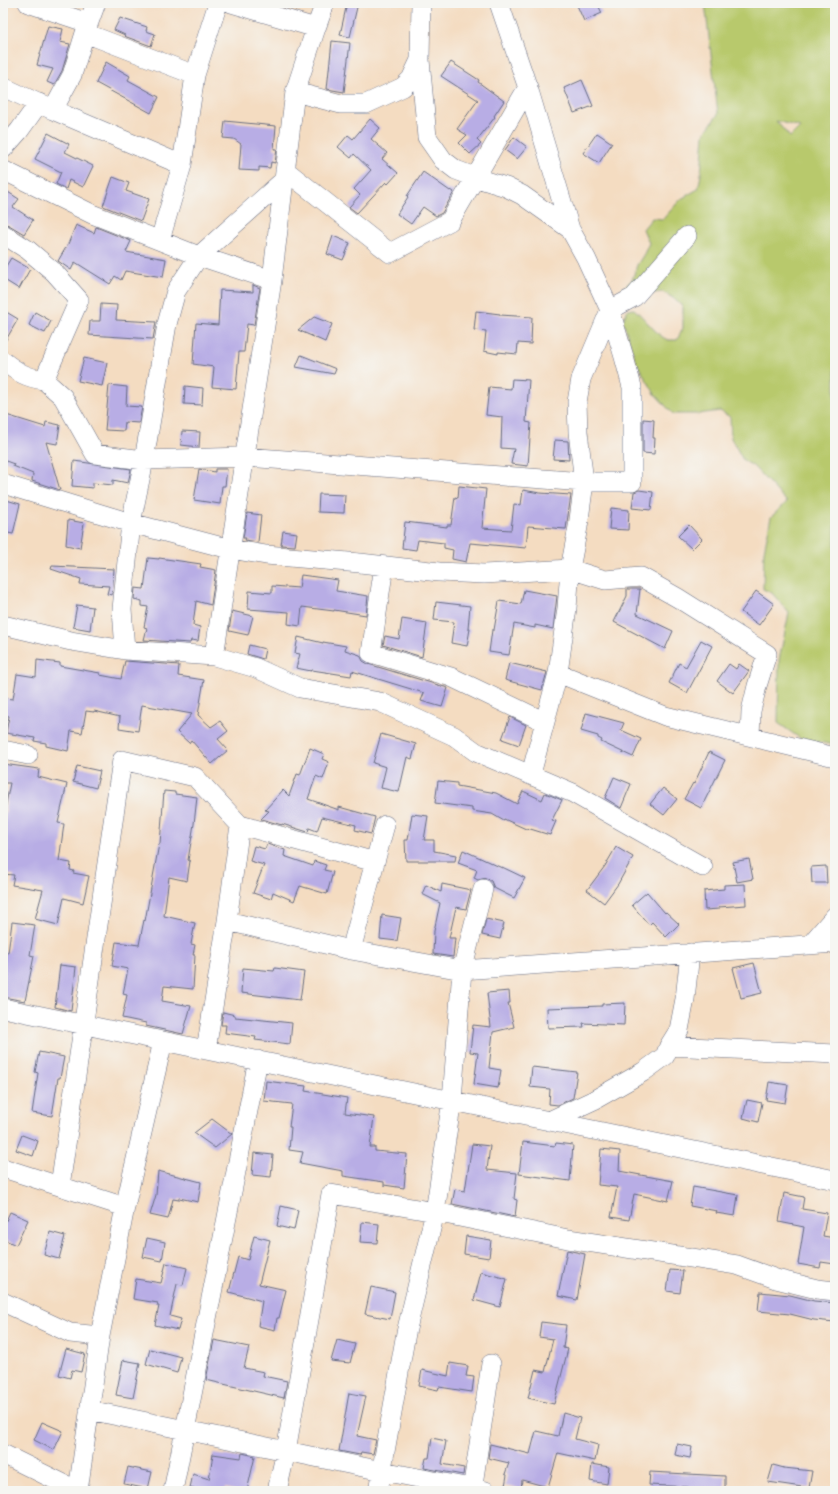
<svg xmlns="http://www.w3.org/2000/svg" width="838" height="1494" font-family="Pangolin,sans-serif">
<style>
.green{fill:#b8c96c;stroke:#6a7c65;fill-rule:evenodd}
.building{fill:#b8ade5}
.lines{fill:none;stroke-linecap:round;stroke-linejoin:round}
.minor-casing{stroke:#676c81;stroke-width:20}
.minor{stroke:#fff;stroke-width:19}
</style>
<rect width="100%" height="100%" fill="#f6f6f2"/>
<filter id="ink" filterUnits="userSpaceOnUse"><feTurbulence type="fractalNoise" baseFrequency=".025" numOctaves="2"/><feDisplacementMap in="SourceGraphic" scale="8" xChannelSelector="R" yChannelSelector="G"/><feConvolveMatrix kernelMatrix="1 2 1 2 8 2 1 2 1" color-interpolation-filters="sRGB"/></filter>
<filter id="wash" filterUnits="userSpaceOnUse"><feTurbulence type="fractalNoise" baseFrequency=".012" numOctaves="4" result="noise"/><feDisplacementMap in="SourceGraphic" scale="16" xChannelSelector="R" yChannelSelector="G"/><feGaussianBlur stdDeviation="0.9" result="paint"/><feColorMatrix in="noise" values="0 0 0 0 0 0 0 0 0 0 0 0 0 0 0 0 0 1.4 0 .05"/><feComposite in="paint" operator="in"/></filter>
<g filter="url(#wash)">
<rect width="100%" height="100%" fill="#f4dcc1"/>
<path class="green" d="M705 3H835V745L801 739 778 723 779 660 789 613 772 593 763 589 764 551 771 517 787 502 753 466 743 460 731 438 730 417 720 411 698 414H673L655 394 636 362 623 321 627 310 634 309C643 316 658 337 668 340 671 340 674 340 677 340L683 328V307L673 298 663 292 636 295 620 291 632 280 637 265 644 254 649 243 643 229 652 218 663 219 681 199 698 189 701 175 704 134 718 114ZM776 121 800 127 790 137Z"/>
<g id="blocks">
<path class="building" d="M347 3H358L350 37 340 35Z
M576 3H597L602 13 584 21Z
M120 18 147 27 146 31 155 34 151 46 124 36 125 35 114 30Z
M48 26 63 29 60 42 70 44 62 71 54 85 47 82 53 69 37 65Z
M332 41 350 43 344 92 327 89Z
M106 62 130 76 128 80 159 97 151 113 96 83Z
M451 62 479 80 478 82 504 101 494 116 495 117 477 140 481 144 470 154 459 143 467 135 457 129 478 100 441 76Z
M582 80 593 106 574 113 564 88Z
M370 119 380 128 371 139 387 153 382 159 398 173 388 184 386 182 357 213 349 207 360 195 354 189 371 170 354 154 351 158 338 147 348 135 353 139Z
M225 121 276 126 274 149H277L275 163 271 162 270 168 259 167V171L239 170 241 144 234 139 223 138Z
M48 133 69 144 65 152 93 166 83 187 69 180 66 189 56 184 61 172 35 159Z
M597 133 612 143 599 163 583 153Z
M514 137 527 147 517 159 505 150Z
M423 172 450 191 451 190 454 192 442 213 436 216 423 207 411 224 397 214 408 197 407 196Z
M113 177 129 183 126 191 149 199 141 221 103 206Z
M3 189 19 199 13 207 33 220 24 234 9 225 3 223Z
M76 225 94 233 96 227 131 241 126 252 166 259 163 277 125 271 121 280 115 276 110 284 75 262 71 270 58 261 68 244Z
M333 236 350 243 343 260 327 254Z
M11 258 30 269 19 289 3 279V271Z
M253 285 260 288 254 325 247 324 244 352H239L236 389 212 387 214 367 193 364 196 323 218 325 220 290 253 292Z
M101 304 117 305 116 320 156 322 153 339 89 335 90 321H100Z
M3 310 18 319 3 345Z
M476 311 500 314V315L532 317 531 344 518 343 517 354 498 352V354L484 351 486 331 474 330Z
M35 312 51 321 45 333 29 325Z
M314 317 332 324 325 342 298 330Z
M301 355 336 369 334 374 296 367Z
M84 358 107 363 102 386 78 381Z
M512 379 529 380 526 422 531 423 528 466 511 464 514 449 501 448 502 417 486 415 489 387 511 389Z
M109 385 127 387 126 406 142 407 139 423 125 422 124 431 105 430Z
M185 386 203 388 202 405 184 404Z
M3 414 45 427 46 422 60 425 57 444 46 442 60 490 32 481 33 474 13 466 14 464 3 460Z
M643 419 654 420 653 438H655L654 454 643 453Z
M182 431 200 432 199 447 181 445Z
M555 440 568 441 569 460 553 459Z
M74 461 131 469 128 483 113 480V485L93 483V488L72 486Z
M199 469 215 472V469H227L225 486H222L220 504 194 500Z
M459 486 486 489 482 528 511 530 514 504 521 505 523 490 540 493 571 495 566 529 528 526 526 548 470 543 466 562 452 559 453 550 444 548V543L418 540 416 550 402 548 405 522 447 527V525H451L455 497 458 498Z
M639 490 653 492 651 510 632 508 634 492Z
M319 494 345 495 344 513 318 512Z
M3 499 20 504 13 534 3 532Z
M611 508 629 510 628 530 609 529Z
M247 513 261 515 258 542 245 540 246 538H243Z
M68 520 84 523 80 548 66 545Z
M689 525 702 539 692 549 678 536Z
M283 531 297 533 295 546 281 545Z
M148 558 159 559V558L201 564 200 567 216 570 211 605 196 601 193 625 200 627 198 641 191 640 190 643 144 640 147 628 144 627 148 607 142 606V601L134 599 135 588 144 589Z
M52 566 114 569 112 595 107 594 109 586 80 584 81 579 51 569Z
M301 575 338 580 336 591 368 596 366 615 334 610V611L302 607 300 626 288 624 289 612 248 609 249 591 272 593V586L299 588Z
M627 589H640L637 614 673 631 665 649 614 622 627 596Z
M524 590 557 596 553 629 535 625V628L514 624 509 655 489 652 492 630H494L499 601 521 604Z
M756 591 774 604 759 625 741 612Z
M436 602 470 606 468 629H470L467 646 451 643 454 622 434 620Z
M77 605 93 607 90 630 73 627Z
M232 611 253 616 248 635 229 631Z
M402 619 427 623 422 657 383 645 385 636 399 639Z
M298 637 323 643V642L346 646 345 650 360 655 363 661 368 664 448 688 442 707 421 701 424 693 352 671 351 676 312 670 311 671 296 668 300 654 295 653Z
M701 640 712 646 687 693 669 683 679 663 686 667Z
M249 645 265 649 263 659 247 654Z
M37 660 60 663V666L100 673V675L121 679 125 661 179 665 178 676 204 680 198 715 211 727 220 721 228 731 218 739 228 750 212 764 191 740 189 743 177 732 192 714 142 705 138 731 119 728 120 717 94 711V712L86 711 82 733 71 731 68 751 46 746V743L34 741 35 738 6 733 9 716 3 714V698L13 699 17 674 36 677Z
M509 663 547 672 542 690 505 680Z
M729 664 736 669 739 664 749 671 733 693 717 681Z
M586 713 624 723 621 730 641 739 633 757 601 742 602 740 598 738V736L581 731Z
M510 717 526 725 519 745 502 739Z
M381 734 416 744 412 759 407 757 399 792 381 788 386 767 373 763Z
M310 748 324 754 322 759 329 762 323 779 316 776 308 799 339 810V807L375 817 371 834 355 830 356 825 322 817 317 831 309 828 308 832 282 824V825L261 819 269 811 265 810 283 790 289 796 297 774 300 775Z
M709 752 725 760 701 808 684 799 693 783 694 784Z
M3 764 39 769 38 777 67 784 58 823 64 824 59 861 71 863 70 870 74 871 73 873 89 876 83 903 64 898 58 925 35 919 43 890 12 885 14 875 3 874V830L6 809H5L10 783H3Z
M77 766 100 771 96 788 73 782Z
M614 777 631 784 621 808 605 798Z
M438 781 457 783V786L496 793 517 804 523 791 542 800 545 793 562 800 552 820 556 821 550 835 527 828 526 829 504 819V821L492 814 472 811V808L435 803Z
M663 788 677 799 664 815 650 804Z
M164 791 175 792V794L197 797 194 824 188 860 190 861 187 881 169 877 164 916 195 923 191 944 195 945 193 955H195L193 989 164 986 162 1001 191 1006 183 1034 146 1026V1023L122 1018 127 995 123 994 128 969 112 966 116 942 139 945 144 920 145 921 159 844H160Z
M412 814 428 816 424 840H434V851L456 855 455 861H406L405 840H408Z
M267 844 285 850 284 856 313 866 314 861 326 865 324 870 333 872 327 894 300 886 294 901 273 892 271 899 253 893 264 865 250 861 254 846 265 849Z
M616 847 633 857 618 884 604 903 587 890 605 866Z
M463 850 502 868V867L525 878 514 898 494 888 491 881 486 878 478 880 474 878 477 870 458 863Z
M749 859 753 879 737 882 733 862Z
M826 866 827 883H812L811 867Z
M442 884 471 890 466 909 456 907 449 938H455L453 957 433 954 434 931 440 903 422 894 426 885 441 892Z
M745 884 746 905 719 907V909L705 910 704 891 724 889V885Z
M647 892 665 913 666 912 679 924 666 937 652 922 649 925 632 905Z
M382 915 401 918 397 941 380 939Z
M486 919 504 923 500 939 482 935Z
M12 922 35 925 30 955 34 956 25 1001 3 997V952L8 953Z
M754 963 762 993 741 998 733 968Z
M60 965 76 967 71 1011 55 1007Z
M243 968 274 971 275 968 304 972 300 1000 241 993Z
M509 991 510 1003H508L514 1027 493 1032 489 1068 501 1070 498 1088 474 1084 478 1053 470 1052 473 1025 491 1027 487 993Z
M625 1003 624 1025 583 1023 584 1027 548 1028 547 1008 602 1006V1004Z
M223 1012 235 1015V1017L292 1023 290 1044 255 1040 256 1037 225 1033 226 1025H221Z
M39 1052 64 1057 60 1078H58L52 1116 32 1113 38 1073 35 1072Z
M532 1067 577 1072 573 1098 558 1105 549 1104 550 1089 530 1087Z
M266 1081 306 1086 305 1091 347 1098 345 1113 374 1117 370 1147H375V1151L407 1154 404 1188 384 1185V1182L343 1176V1171L300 1163 303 1152 289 1150 291 1127H289L292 1104 264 1101Z
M769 1082 788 1085 785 1103 766 1100Z
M747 1100 762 1103 758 1122 743 1118Z
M212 1119 232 1134 215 1148 194 1133Z
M22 1135 38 1141 33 1156 16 1150Z
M523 1142 555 1146 556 1143 573 1145 570 1181 519 1174Z
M472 1144 490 1146 487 1170 517 1173 514 1199 517 1200 515 1217 452 1204 455 1189 465 1191Z
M601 1149 620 1151 619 1171 673 1181 668 1201 634 1194 629 1220 611 1217 617 1187 598 1185Z
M254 1153 273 1155 271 1177 252 1175Z
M158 1171 201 1182 198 1202 179 1198V1200L173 1199 168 1219 150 1215 156 1195Z
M693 1187 738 1195 735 1216 716 1213 717 1211 690 1206Z
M784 1193 804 1197 802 1209 827 1213 823 1236 835 1238V1264L821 1262 820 1268 798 1264 804 1227 779 1222Z
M281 1206 298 1210 294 1230 277 1226Z
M10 1212 28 1220 16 1245 3 1239V1227Z
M362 1222 379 1224 377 1243 360 1242Z
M50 1232 65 1236 59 1259 44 1255Z
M254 1236 270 1240 259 1284 286 1290 279 1318H277L275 1330 258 1326 262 1301 229 1292 238 1257 248 1260Z
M466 1236 491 1240 489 1258 464 1254Z
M147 1238 165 1242 162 1261 143 1257Z
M567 1250 585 1254 577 1300 558 1296Z
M166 1263 187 1268 183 1285 177 1284 170 1316 181 1319 178 1330 155 1325 159 1306H157L158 1303 133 1299 136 1279 161 1283Z
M670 1270 683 1271 680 1293 667 1291Z
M481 1272 507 1279 500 1307 474 1300Z
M371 1287 395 1292 390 1319 365 1314Z
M760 1292 790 1295 814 1301 835 1303V1322L814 1320 790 1314 758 1311Z
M541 1322 566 1325 563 1348 568 1349 554 1404 528 1398 535 1370 545 1372 553 1339 539 1337Z
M214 1340 249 1347 244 1368 264 1372 263 1376 287 1381 284 1398 206 1380Z
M337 1340 355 1344 350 1363 331 1361Z
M66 1349 85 1354 81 1372 72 1370 70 1378 59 1375Z
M150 1349 181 1357 177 1373 146 1364Z
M123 1360 140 1363 133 1398 116 1395Z
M450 1363 468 1366 466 1376 474 1377 472 1392 439 1387 438 1390 419 1386 422 1370 448 1376Z
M349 1393 366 1396 357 1436 376 1440 373 1454 361 1452 360 1455 339 1451Z
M563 1413 580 1418 575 1439 598 1445 595 1461 558 1453 548 1487 522 1480 521 1489 505 1486 507 1475 505 1474 509 1463 488 1458 490 1444 530 1454 536 1431 558 1436Z
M42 1422 63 1431 54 1450 34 1440Z
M432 1438 446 1441 442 1464 464 1468 463 1475 424 1468 426 1458H429Z
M677 1444 692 1447 690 1458 675 1455Z
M242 1453 255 1456 247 1491H237L225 1488 224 1491H200L190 1488 193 1474 209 1479 213 1454 241 1458Z
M592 1464 609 1467 607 1484 590 1481Z
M773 1465 784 1468 812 1471 809 1488 768 1482Z
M128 1467 152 1472 148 1489 124 1484Z
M650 1472 725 1476V1491H706L688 1489V1487L649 1485Z"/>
</g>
</g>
<g filter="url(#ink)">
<use href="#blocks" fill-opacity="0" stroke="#676c81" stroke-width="1"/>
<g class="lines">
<g class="minor-casing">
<path id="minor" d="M28 3 88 23
M231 3 316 28 325 3
M421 3 420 60 427 137 443 160 456 170 480 179 506 187 522 195 570 229
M85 33 96 3
M3 87 53 110 182 165
M295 92 341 104H366L403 87 411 79 420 60
M53 110 72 75 85 33 195 75
M3 149 19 131 39 103
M3 170 92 214 199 256 272 280
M285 170 390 253 450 221 528 87
M3 234 28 250 54 272 79 300 44 380C27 378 17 372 3 361
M160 240 182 165 195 75 218 3
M44 380 63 397 95 454 144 460 245 457 584 482H632V387L624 357 610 310 586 258 570 229 530 94 499 3
M3 484 131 523 230 549 266 555 360 563 439 572 484 574 570 569 605 580 641 577 678 598 767 654 757 686 751 711 750 736
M384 566 371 653 451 677 545 722
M3 625 71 641 125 650 214 656 256 668 300 688 380 702 454 736 476 752 573 793 703 867
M125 650 122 609 131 523 144 460 167 324 176 291 199 256 284 180 295 92 316 28
M214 656 272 280 284 180
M558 673 665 716 835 757
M3 750 28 755
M531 774 558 673 567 608 570 569 578 527 584 482 578 432 577 402 581 379 610 310 634 297 687 236
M240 825 375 862
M227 921 351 950 462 970 835 943
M811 944 835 916
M351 950 385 825
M3 1008 835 1180
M669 1046 835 1054
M549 1121 594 1100 643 1072 665 1056 669 1046 679 1030 685 999 690 953
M3 1168 125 1207
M60 1186 122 760 195 777 240 825 227 921 206 1050
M3 1302 70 1333 100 1336
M89 1410 382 1471 486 1491
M3 1454 78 1491
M78 1491 100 1336 125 1207 163 1041
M173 1491 258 1060
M277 1491 286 1451 331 1194 435 1212 568 1239 737 1265 776 1279 817 1289 835 1291
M378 1491 406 1333 435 1212 452 1100 462 970 483 889
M472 1491 491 1364"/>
</g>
<use href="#minor" class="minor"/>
</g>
</g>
<rect width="838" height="1494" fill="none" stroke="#f6f6f2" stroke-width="16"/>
</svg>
